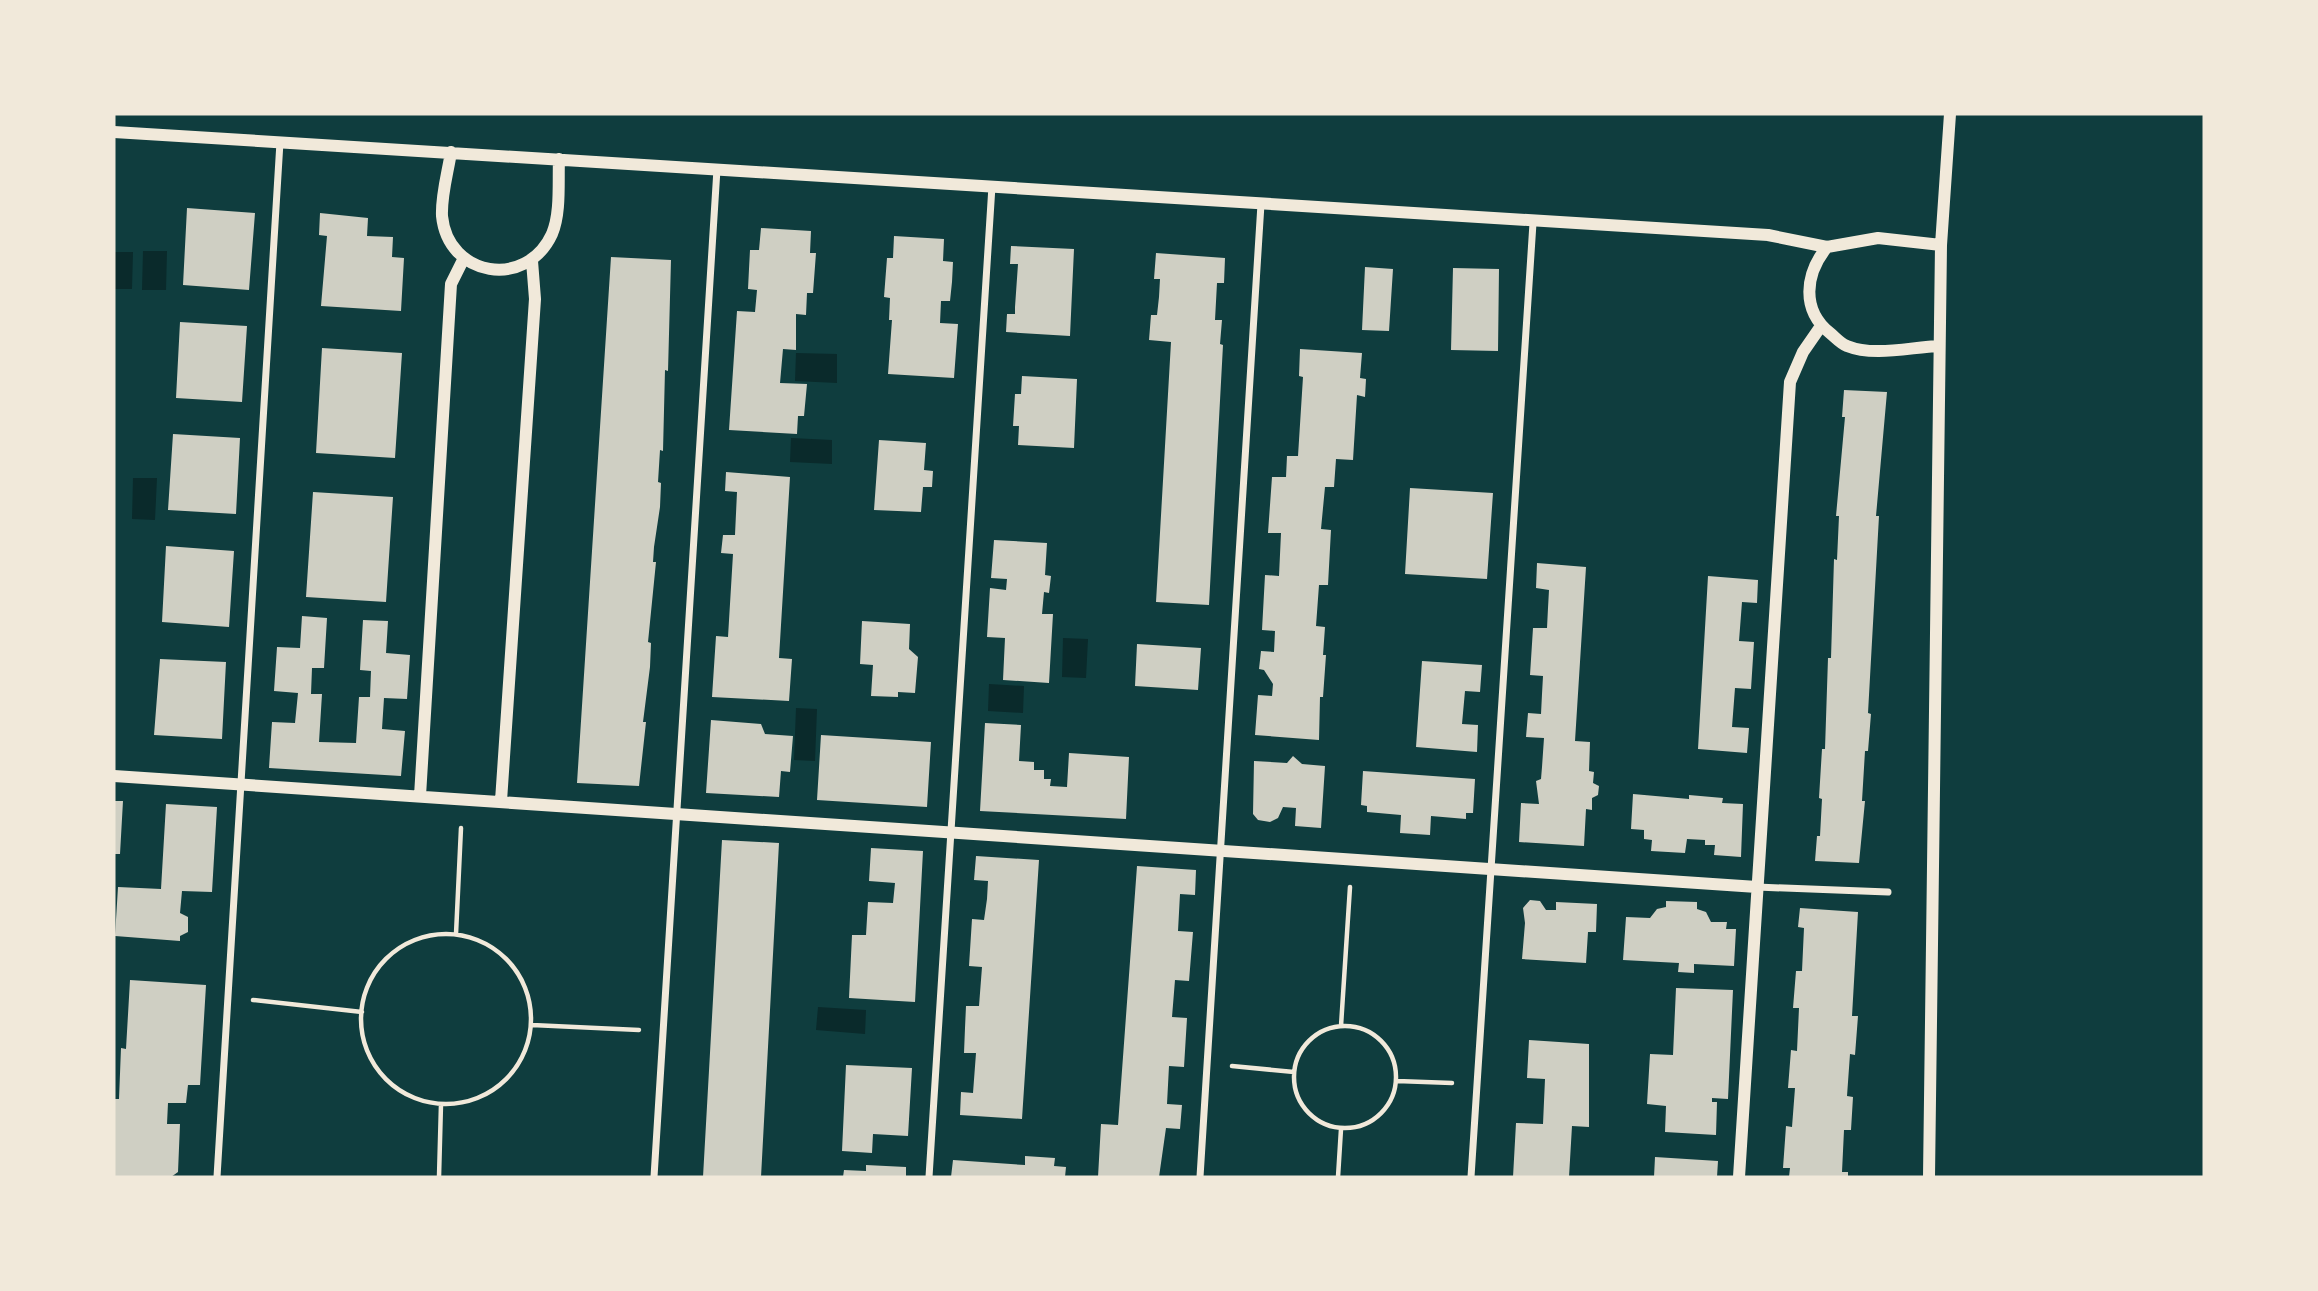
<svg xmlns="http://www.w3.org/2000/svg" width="2318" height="1291" font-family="Quicksand,sans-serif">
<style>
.water{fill:#0a2a2b}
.building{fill:#cfcfc3}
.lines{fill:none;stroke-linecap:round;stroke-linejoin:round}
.path{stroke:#f1e9da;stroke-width:4.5}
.minor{stroke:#f1e9da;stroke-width:7}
.tertiary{stroke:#f1e9da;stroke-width:12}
</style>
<rect width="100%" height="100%" fill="#0f3d3e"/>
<path class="water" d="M143 251H167L166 290H142Z
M114 252H133L132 289H114Z
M796 353 837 354V383L795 381Z
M791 438 832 440V464L790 462Z
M133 478H157L155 520 132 519Z
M1063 638 1088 639 1086 678 1062 677Z
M989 684 1024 686 1023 713 988 711Z
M796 708 817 709 815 761 794 760Z
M818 1007 866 1010 865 1034 816 1030Z"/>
<path class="building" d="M187 208 255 213 249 290 183 285Z
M320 213 368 218 367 236 393 237 392 257 404 258 401 311 321 306 327 236 319 235Z
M761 228 811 231 810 253H816L813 293H807L806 315 796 314V350L783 349 780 383 807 384 804 416H798L797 434 729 430 737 311 755 312 757 290 748 289 749 269 750 250H759Z
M894 236 944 239 943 261 953 262 952 282 950 301H941L940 323 958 324 954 378 888 374 892 320H889L890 298 884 297 887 258H893Z
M1011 246 1074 249 1070 336 1006 332 1007 314H1015V307L1018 264H1010Z
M1156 253 1225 258 1224 283H1217L1215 320H1222L1220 344 1223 345 1209 605 1156 602 1171 342 1149 340 1151 315H1157L1159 297 1160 279H1154Z
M611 257 671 260 668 371 665 370 663 451 660 450 658 482 661 483 660 507 654 547 653 562H656L648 642 651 643 650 667 643 722H646L639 786 577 783Z
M1365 267 1393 269 1389 331 1362 330Z
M1453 268 1499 269 1498 351 1451 350Z
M180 322 247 326 242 402 176 398Z
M322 348 402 353 395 458 316 453Z
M1300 349 1362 353 1360 378 1366 379 1365 397 1357 395 1353 460 1336 459 1334 487H1325L1321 529 1331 530 1328 585H1319L1316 626 1325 627 1323 655H1326L1323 697H1320L1319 740 1255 735 1258 695 1272 696 1273 684 1264 670 1259 669 1261 651 1274 652 1275 631 1262 630 1265 575 1279 576 1281 533H1268L1272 477H1286L1287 456H1298L1303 377 1299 376Z
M1022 376 1077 379 1074 448 1018 445 1019 426H1013L1015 394H1021Z
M1844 390 1887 392 1876 516H1879L1868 713 1871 714 1868 751H1865L1862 801H1865L1859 863 1815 861 1817 836H1820L1822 799 1819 798 1822 749H1825L1828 658H1831L1834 559 1837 560 1839 516H1836L1845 417H1842Z
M173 434 240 438 236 514 168 510Z
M879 440 926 443 924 470 933 471 932 487H923L921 512 874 510Z
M726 472 790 477 779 658 792 659 789 701 712 697 716 636 728 637 733 554 721 553 723 535H735L737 492 725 491Z
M1410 488 1493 493 1487 579 1405 574Z
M313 492 393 497 386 602 306 597Z
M994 540 1047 543 1045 575 1051 576 1049 593 1044 592 1042 614H1053L1049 683 1003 680 1005 638 987 637 990 588 1006 590 1007 579 991 578Z
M166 546 234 551 229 627 162 622Z
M1537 563 1586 567 1575 741 1590 742 1589 771 1594 772 1593 783 1599 786 1598 795 1592 798V810L1586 809 1584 846 1519 842 1521 803 1539 804 1536 781 1541 779 1542 767 1544 738 1526 737 1528 713 1541 714 1542 694 1543 676 1530 675 1533 628H1547L1548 608 1549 590 1536 588Z
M1708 576 1758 580 1757 603 1742 602 1739 641 1754 642 1751 689 1735 688 1732 727 1749 728 1747 753 1698 749Z
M302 616 327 618 324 668H312L311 694H322L319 742 356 743 359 697H370L371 671 360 670 363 620 388 621 386 653 410 655 407 699 384 698 382 729 405 731 401 776 269 768 272 722 295 723 298 693 274 691 277 647 300 648Z
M862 621 910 624 909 649 918 657 915 693 898 692V697L871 696 873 665 860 664Z
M1137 644 1201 648 1198 690 1135 686Z
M160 659 226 662 222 739 154 735Z
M1422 661 1482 665 1480 692 1465 691 1462 724 1478 725 1477 752 1416 747Z
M711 720 761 724 765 734 793 736 790 772 781 771 779 797 706 793Z
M985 723 1021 725 1019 761 1034 762V770H1044V779H1051L1050 786 1067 787 1069 753 1129 757 1126 819 980 811Z
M821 735 931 742 927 807 817 800Z
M1293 756 1302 764 1325 766 1321 828 1295 826 1296 808 1283 807 1278 818 1270 822 1258 820 1253 814 1254 761 1287 763Z
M1363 771 1475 779 1473 813H1466V819L1431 816 1430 835 1400 833 1401 815 1367 812V806L1361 805Z
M1633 794 1689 799V795L1723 798 1722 803 1743 804 1741 857 1714 855 1715 845H1705V840L1687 839 1685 853 1651 851 1652 840 1644 839V830L1631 829Z
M114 801H123L120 854H114Z
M166 804 217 807 212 892 182 891 180 913 188 917V932L180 936V941L115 936 118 887 161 889Z
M722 840 779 843 761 1177H703Z
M871 848 923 851 915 1002 849 998 852 935H866L868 902 893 903 895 883 869 881Z
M976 856 1039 860 1022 1119 960 1115 961 1092 973 1093 976 1053H964L965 1028 966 1006H979L982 967 969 966 972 919 984 920 987 899 988 881 974 880Z
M1137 866 1196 870 1195 895 1180 894 1178 931 1193 932 1189 981 1175 980 1172 1017 1187 1018 1184 1067 1169 1066 1167 1104 1182 1105 1180 1129 1166 1128 1159 1177H1098L1101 1124 1118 1125Z
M1530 900 1540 901 1546 910H1556V902L1597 904 1596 932H1588L1586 963 1522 959 1525 923 1523 908Z
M1666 901 1697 902V909L1706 912 1711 922H1727L1726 929H1736L1734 966 1694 964V973L1678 972 1679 963 1623 960 1626 917 1650 918 1657 909 1666 907Z
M1800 908 1858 912 1852 1016H1858L1855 1055 1850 1054 1847 1096 1853 1097 1851 1130H1844L1842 1172H1848V1177H1789L1790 1168H1783L1786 1126 1792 1127 1795 1088H1788L1791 1050 1797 1051 1799 1008H1793L1796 971H1802L1804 928 1798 927Z
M130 980 206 985 200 1085H188L186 1103H168L167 1124H180L178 1172 171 1177H115L114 1099H119L121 1048 126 1049Z
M1676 988 1733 990 1728 1099 1712 1098V1102H1717L1716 1135 1665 1132 1666 1106 1647 1104 1650 1054 1673 1055Z
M1529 1040 1589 1044V1127L1572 1126 1569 1177H1513L1516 1123 1543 1124 1545 1079 1527 1078Z
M846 1065 912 1068 908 1136 873 1134 872 1153 842 1151Z
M1025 1156 1055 1158 1054 1166 1066 1167 1065 1177H951L953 1160 1025 1165Z
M1655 1157 1718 1161 1717 1177H1654Z
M866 1165 906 1167V1177H843L844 1170 866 1171Z"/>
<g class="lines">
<path class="path" d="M456 934 461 828
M361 1019a85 85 0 1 1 170 0a85 85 0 1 1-170 0Z
M253 1000 362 1012
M532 1025 639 1030
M1294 1077a51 51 0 1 1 102 0a51 51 0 1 1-102 0Z
M1341 1026 1350 887
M1232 1066 1294 1072
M1397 1081 1452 1083
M439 1177 441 1104
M1338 1177 1341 1129"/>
<path class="minor" d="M1757 887 1888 892
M217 1177 280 142
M654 1177 717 169
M929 1177 992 186
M1200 1177 1261 204
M1471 1177 1533 223"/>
<path class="tertiary" d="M114 132 1768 235 1827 247
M451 152C448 172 441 195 442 216 448 277 526 290 552 234 561 213 558 182 559 159
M1939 346C1911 347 1874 357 1847 346 1841 344 1835 337 1830 333 1801 310 1805 274 1827 247L1878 238 1941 245
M114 776 1757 887
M420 796 451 284 464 258
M501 801 535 299 532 261
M1739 1177 1790 382 1803 352 1821 326
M1929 1177 1941 245 1950 114"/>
</g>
<rect width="2318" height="1291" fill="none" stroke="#f1e9da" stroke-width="231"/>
</svg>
